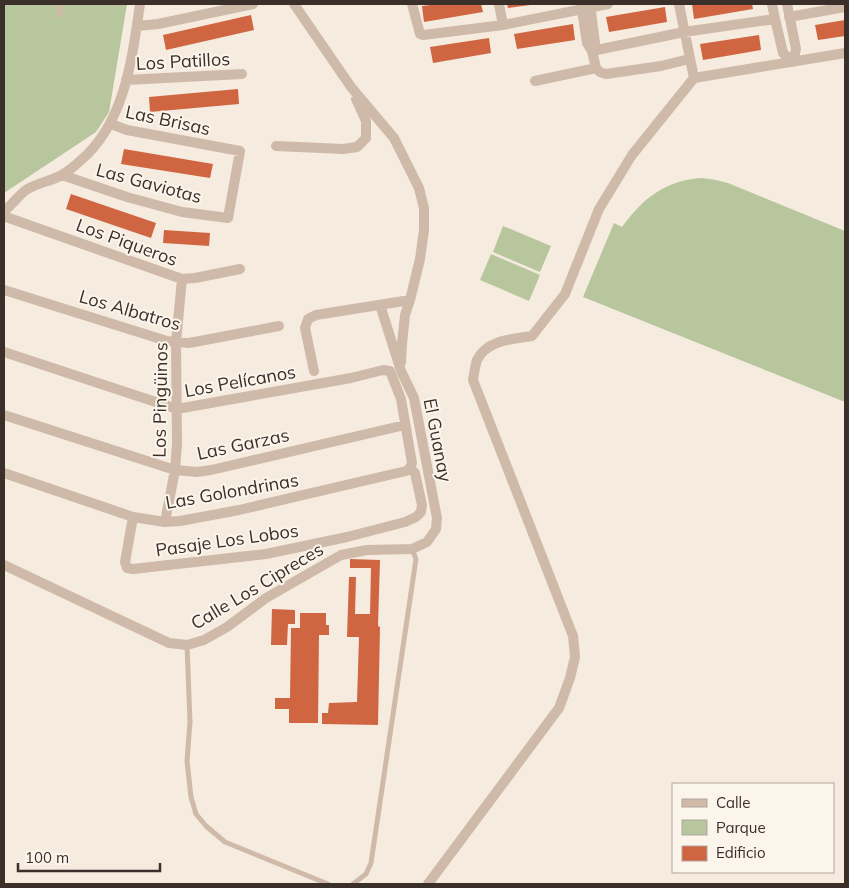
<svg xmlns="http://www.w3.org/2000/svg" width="849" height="888" font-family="Mulish,sans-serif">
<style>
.green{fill:#b8c69d}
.building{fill:#d06541}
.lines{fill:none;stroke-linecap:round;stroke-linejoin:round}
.service{stroke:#cfbaa9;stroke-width:5}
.minor{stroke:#cfbaa9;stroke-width:10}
.labels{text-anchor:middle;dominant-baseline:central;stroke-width:4;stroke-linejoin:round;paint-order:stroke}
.street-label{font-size:18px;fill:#3b2f29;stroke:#fcf5ec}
</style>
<rect width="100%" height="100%" fill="#f5ebdf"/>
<path class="green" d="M4 4H127L109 112 96 132 4 193Z
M702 178 716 180 728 183 845 231V402L583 297 614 223 622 227C643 198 666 180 702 178Z
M503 226 551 246 540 272 493 252Z
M491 254 540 275 529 301 480 280Z"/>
<path class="building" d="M439 4H481L483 12 424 22 422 6Z
M507 4H530V5L508 8Z
M692 4H752L753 9 694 19Z
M665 7 667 22 609 32 606 17Z
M251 15 254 30 166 50 163 35Z
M845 20V36L818 40 815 25Z
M573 24 575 40 517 49 514 34Z
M759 35 761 50 703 60 700 44Z
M489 38 491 53 433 63 430 47Z
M238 89 239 104 150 112 149 97Z
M124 149 213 164 210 178 121 164Z
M71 194 156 223 151 238 66 209Z
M164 230 210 233 209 246 163 243Z
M350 559 380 560 378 626 380 627 378 725 322 724V713H328L329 703 357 702 359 637H347L349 577H356L355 614H370L371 568H350Z
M272 609 295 610V624H288L287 645H271Z
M300 613H326V625H329V635H319L318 723H289V709H275V698H290L291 628H300Z"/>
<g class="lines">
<path class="service" d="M60 15 61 4
M187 645 190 722 187 761 191 797 196 814 206 826 225 842 328 884
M353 884 366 874 371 863 416 559 412 549"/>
<path class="minor" d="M294 4 351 87 394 138 419 188 424 208V230L420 259 410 300 405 315 402 344 401 362
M412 4 420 34 423 35 503 25 608 4
M499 4 503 25
M581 4 587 43 592 51 596 68 600 72 606 74 661 66 689 59
M590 4 595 43 592 51
M679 4 694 78
M772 4 775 19 783 53 793 62 796 49 787 4
M789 17 845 7
M137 26 158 24 253 4
M592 51 684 32 775 19
M694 78 845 53
M126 80 242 74
M535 81 596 68
M276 146 343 149 357 147 366 138V121L356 99
M62 175 127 197 182 212 228 218 240 151 127 130 111 124
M4 211C12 205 18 196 26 190 37 183 51 181 62 175 68 171 75 166 80 161 125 123 132 59 140 4
M6 217 182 279 195 278 240 269
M4 290 167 341 189 343 279 326
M4 352 177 409 351 378 383 370 390 371 401 399 412 463 410 468
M314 371 305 328 308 319 316 315 410 300
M4 415 175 470 197 472 211 470 405 425
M4 473 133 517 165 522 180 521 239 510 406 471 410 468
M133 517 125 562 127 568 133 569 266 554 347 537 405 522 416 517 421 512 422 505 415 473 410 468
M165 522 175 470 177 444 176 342 182 279
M4 565 169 643 187 645 204 640 227 627 266 598 341 555 367 550 412 549 427 542 436 529 437 518 414 398 401 371 380 305
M428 884 559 708 570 678 575 657 573 636 473 380C474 374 475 366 477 360 487 340 512 339 532 336L565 294 599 209 632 155 694 78"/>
</g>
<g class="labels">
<g class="street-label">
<text transform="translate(183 61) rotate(-3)">Los Patillos</text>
<text transform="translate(168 120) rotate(12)">Las Brisas</text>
<text transform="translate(149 183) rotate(15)">Las Gaviotas</text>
<text transform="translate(127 242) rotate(20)">Los Piqueros</text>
<text transform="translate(130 310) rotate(16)">Los Albatros</text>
<text transform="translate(240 381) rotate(-10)">Los Pelícanos</text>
<text transform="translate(160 400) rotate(-89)">Los Pingüinos</text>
<text transform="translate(438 440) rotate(79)">El Guanay</text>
<text transform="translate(243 444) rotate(-12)">Las Garzas</text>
<text transform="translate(232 491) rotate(-10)">Las Golondrinas</text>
<text transform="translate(227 540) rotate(-8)">Pasaje Los Lobos</text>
<text transform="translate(257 586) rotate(-31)">Calle Los Cipreces</text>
</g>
</g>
<rect width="849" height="888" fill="none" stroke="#3b2f29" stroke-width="10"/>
<rect x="672" y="783" width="162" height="90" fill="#fcf5ec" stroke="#afa69e"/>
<rect x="682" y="799" width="25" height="8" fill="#cfbaa9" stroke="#afa69e"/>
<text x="716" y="808" font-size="15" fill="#3b2f29">Calle</text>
<rect x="682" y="820" width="25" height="15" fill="#b8c69d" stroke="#afa69e"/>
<text x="716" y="833" font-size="15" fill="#3b2f29">Parque</text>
<rect x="682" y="846" width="25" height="15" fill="#d06541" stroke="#afa69e"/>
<text x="716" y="858" font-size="15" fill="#3b2f29">Edificio</text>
<path d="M18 863v8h142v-8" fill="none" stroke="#3b2f29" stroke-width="2.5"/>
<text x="25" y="863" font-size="15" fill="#3b2f29" stroke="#fcf5ec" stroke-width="4" paint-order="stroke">100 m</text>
</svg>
